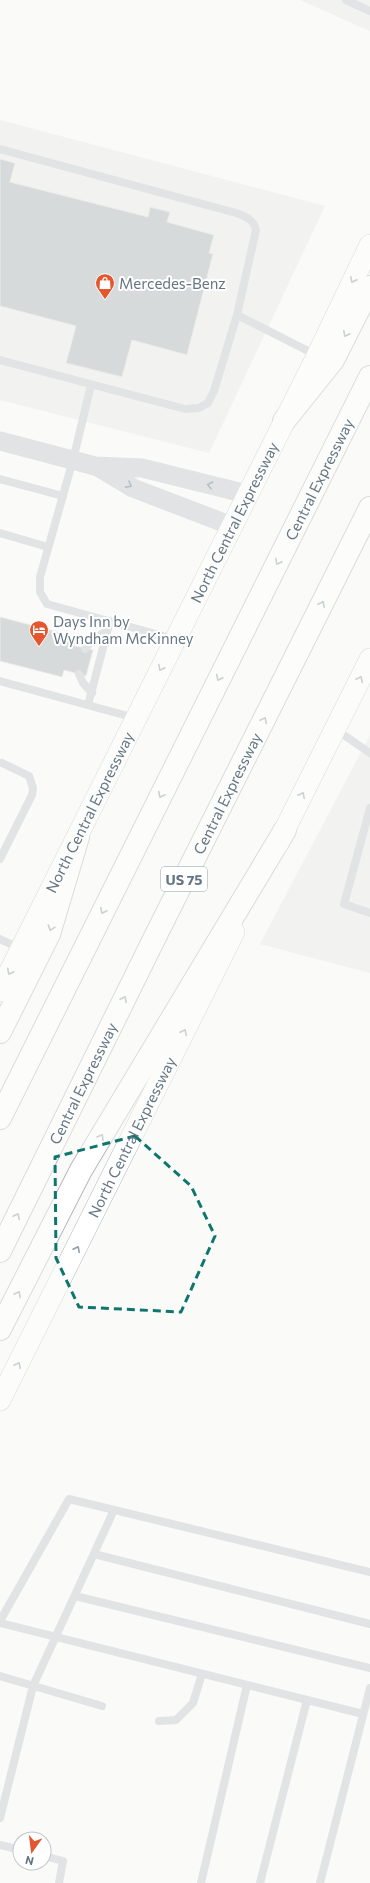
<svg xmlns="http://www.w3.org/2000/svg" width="370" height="1883" font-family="Commissioner,sans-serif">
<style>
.built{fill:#e8e9e9}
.building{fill:#aab3b9;stroke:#dcdcda}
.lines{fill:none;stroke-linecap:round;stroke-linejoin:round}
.secondary-casing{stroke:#b3babf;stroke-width:22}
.motorway-casing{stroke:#b4b9bd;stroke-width:24}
.service{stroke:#c3c8cc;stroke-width:8}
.tertiary{stroke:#c3c8cc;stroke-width:19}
.secondary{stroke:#fff;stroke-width:21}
.motorway{stroke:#fff;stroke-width:22}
.oneway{stroke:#939fa8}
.oneway2{stroke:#6a7a87}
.marked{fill:none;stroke:#0f766e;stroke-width:3;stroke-dasharray:8 5;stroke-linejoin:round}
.labels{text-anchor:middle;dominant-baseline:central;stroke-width:4;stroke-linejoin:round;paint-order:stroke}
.shield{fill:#fff;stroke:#939fa8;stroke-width:1}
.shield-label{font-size:14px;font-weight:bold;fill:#657683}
.poi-label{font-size:15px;fill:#657683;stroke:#fff;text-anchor:start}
.street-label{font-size:15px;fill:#657683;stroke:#fff}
</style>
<rect width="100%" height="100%" fill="#fafaf8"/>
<path class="built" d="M300 0H370V31Z
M0 120 325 206 209 453 0 400Z
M370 735V973L260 944Z"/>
<path class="building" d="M0 159 15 163 10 182 148 217 150 207 170 212 167 222 214 235 209 253 213 254 187 355 132 340 122 377 66 363 76 326 0 306Z
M0 617 73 636 71 645 93 650 86 676 64 670 62 677 0 661Z"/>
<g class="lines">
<g class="secondary-casing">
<g id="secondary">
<path d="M277 845 370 659"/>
<path id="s1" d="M0 991 317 356 370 245"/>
<path id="s2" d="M0 1400 234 932"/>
</g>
</g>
<g class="motorway-casing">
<g id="motorway">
<path d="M284 421 333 360 370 287"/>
<path d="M0 1032 49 934 78 837"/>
<path id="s3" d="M0 1118 370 377"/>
<path id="s4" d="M0 1251 157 933 370 508"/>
<path d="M0 1329 81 1170 285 830"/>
</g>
</g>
<path class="service" d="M346 0 370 11
M0 149 236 213C245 216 254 220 256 230L237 315
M0 360 185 409 199 408 208 403 214 391 237 315 316 355
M91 385 73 460 40 577V592L47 604 174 639
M0 479 63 496
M0 533 48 547
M85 649 92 640 107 631
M79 674 83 683 92 693
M0 681 135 718
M88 705 110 621
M335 729 370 753
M370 808 344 904 370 913
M0 859 32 795 33 788 29 776 2 763
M0 939 21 949
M94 1554 370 1624
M75 1596 370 1668
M0 1621 69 1499 370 1572
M0 1623 363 1714
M0 1676 102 1706
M159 1721 176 1720 193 1703 202 1674
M0 1818 33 1686 114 1510
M0 1845 20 1850
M44 1856 63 1861 59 1883
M201 1883 247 1685
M260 1883 307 1700
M320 1883 370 1688"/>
<path class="tertiary" d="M0 441 95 466 142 468 247 494
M98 467 133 488 232 526"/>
<use href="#secondary" class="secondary"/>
<use href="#motorway" class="motorway"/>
</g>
<defs><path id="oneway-chevron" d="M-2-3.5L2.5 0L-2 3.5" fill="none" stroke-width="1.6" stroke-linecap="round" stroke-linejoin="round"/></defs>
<g class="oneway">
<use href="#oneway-chevron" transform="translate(353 280) rotate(116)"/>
<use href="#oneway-chevron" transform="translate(346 334) rotate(116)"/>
<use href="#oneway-chevron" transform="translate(278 562) rotate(117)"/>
<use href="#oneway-chevron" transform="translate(322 604) rotate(-63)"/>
<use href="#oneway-chevron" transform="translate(161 668) rotate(117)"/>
<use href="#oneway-chevron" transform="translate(219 678) rotate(117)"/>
<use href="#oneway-chevron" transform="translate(360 679) rotate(-63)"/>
<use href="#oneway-chevron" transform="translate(264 720) rotate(-63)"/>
<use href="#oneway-chevron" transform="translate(161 795) rotate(117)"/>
<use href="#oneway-chevron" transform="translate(302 795) rotate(-64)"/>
<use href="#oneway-chevron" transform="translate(103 911) rotate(117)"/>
<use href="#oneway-chevron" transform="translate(51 928) rotate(107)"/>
<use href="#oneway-chevron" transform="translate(10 972) rotate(117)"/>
<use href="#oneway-chevron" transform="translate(124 999) rotate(-64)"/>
<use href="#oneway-chevron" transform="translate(184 1032) rotate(-64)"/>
<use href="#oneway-chevron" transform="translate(101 1137) rotate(-59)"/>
<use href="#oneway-chevron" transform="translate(17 1216) rotate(-63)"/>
<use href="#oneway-chevron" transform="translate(77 1249) rotate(-63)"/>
<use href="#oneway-chevron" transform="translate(18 1294) rotate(-63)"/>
<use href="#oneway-chevron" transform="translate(18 1365) rotate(-63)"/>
</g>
<g class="oneway2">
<use href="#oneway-chevron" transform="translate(129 485) rotate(29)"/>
<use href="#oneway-chevron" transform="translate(210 485) rotate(-166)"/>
</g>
<path d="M0 0H370V1883H0ZM135 1136 191 1186 215 1236 181 1312 79 1307 56 1258 55 1157Z" fill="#fafaf8" fill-opacity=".55" fill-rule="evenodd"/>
<path class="marked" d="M135 1136 191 1186 215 1236 181 1312 79 1307 56 1258 55 1157Z"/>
<defs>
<g id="shop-pin" transform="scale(1)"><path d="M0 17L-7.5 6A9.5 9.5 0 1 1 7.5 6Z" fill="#e4572e" stroke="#fff"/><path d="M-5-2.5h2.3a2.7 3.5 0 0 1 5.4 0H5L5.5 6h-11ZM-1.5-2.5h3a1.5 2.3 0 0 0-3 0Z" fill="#fff"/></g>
<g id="hotel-pin" transform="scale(1)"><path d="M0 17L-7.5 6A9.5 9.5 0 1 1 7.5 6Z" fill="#e4572e" stroke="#fff"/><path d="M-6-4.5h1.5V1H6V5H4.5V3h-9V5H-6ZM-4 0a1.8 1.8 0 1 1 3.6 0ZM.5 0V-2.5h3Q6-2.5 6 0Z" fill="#fff"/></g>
</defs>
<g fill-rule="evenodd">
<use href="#shop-pin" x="105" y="283"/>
<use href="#hotel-pin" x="39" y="630"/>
</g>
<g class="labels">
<rect class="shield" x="161" y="867" width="46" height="24" rx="3"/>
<g class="shield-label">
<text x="184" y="879">US 75</text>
</g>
<g class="poi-label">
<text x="119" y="283">Mercedes-Benz</text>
<text x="53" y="621">Days Inn by<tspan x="53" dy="17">Wyndham McKinney</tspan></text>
</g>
<g class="street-label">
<text stroke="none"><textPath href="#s3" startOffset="714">Central Expressway</textPath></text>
<text stroke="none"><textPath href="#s1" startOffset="524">North Central Expressway</textPath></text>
<text stroke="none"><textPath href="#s4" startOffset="511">Central Expressway</textPath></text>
<text stroke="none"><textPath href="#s1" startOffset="200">North Central Expressway</textPath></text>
<text stroke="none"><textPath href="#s4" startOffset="187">Central Expressway</textPath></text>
<text stroke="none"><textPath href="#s2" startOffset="294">North Central Expressway</textPath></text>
</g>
</g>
<g transform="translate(32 1851) rotate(194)"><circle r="19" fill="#ffffff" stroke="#c1c8cd"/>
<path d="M0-3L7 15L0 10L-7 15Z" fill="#e4572e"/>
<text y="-6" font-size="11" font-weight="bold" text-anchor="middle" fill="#657683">N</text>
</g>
</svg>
